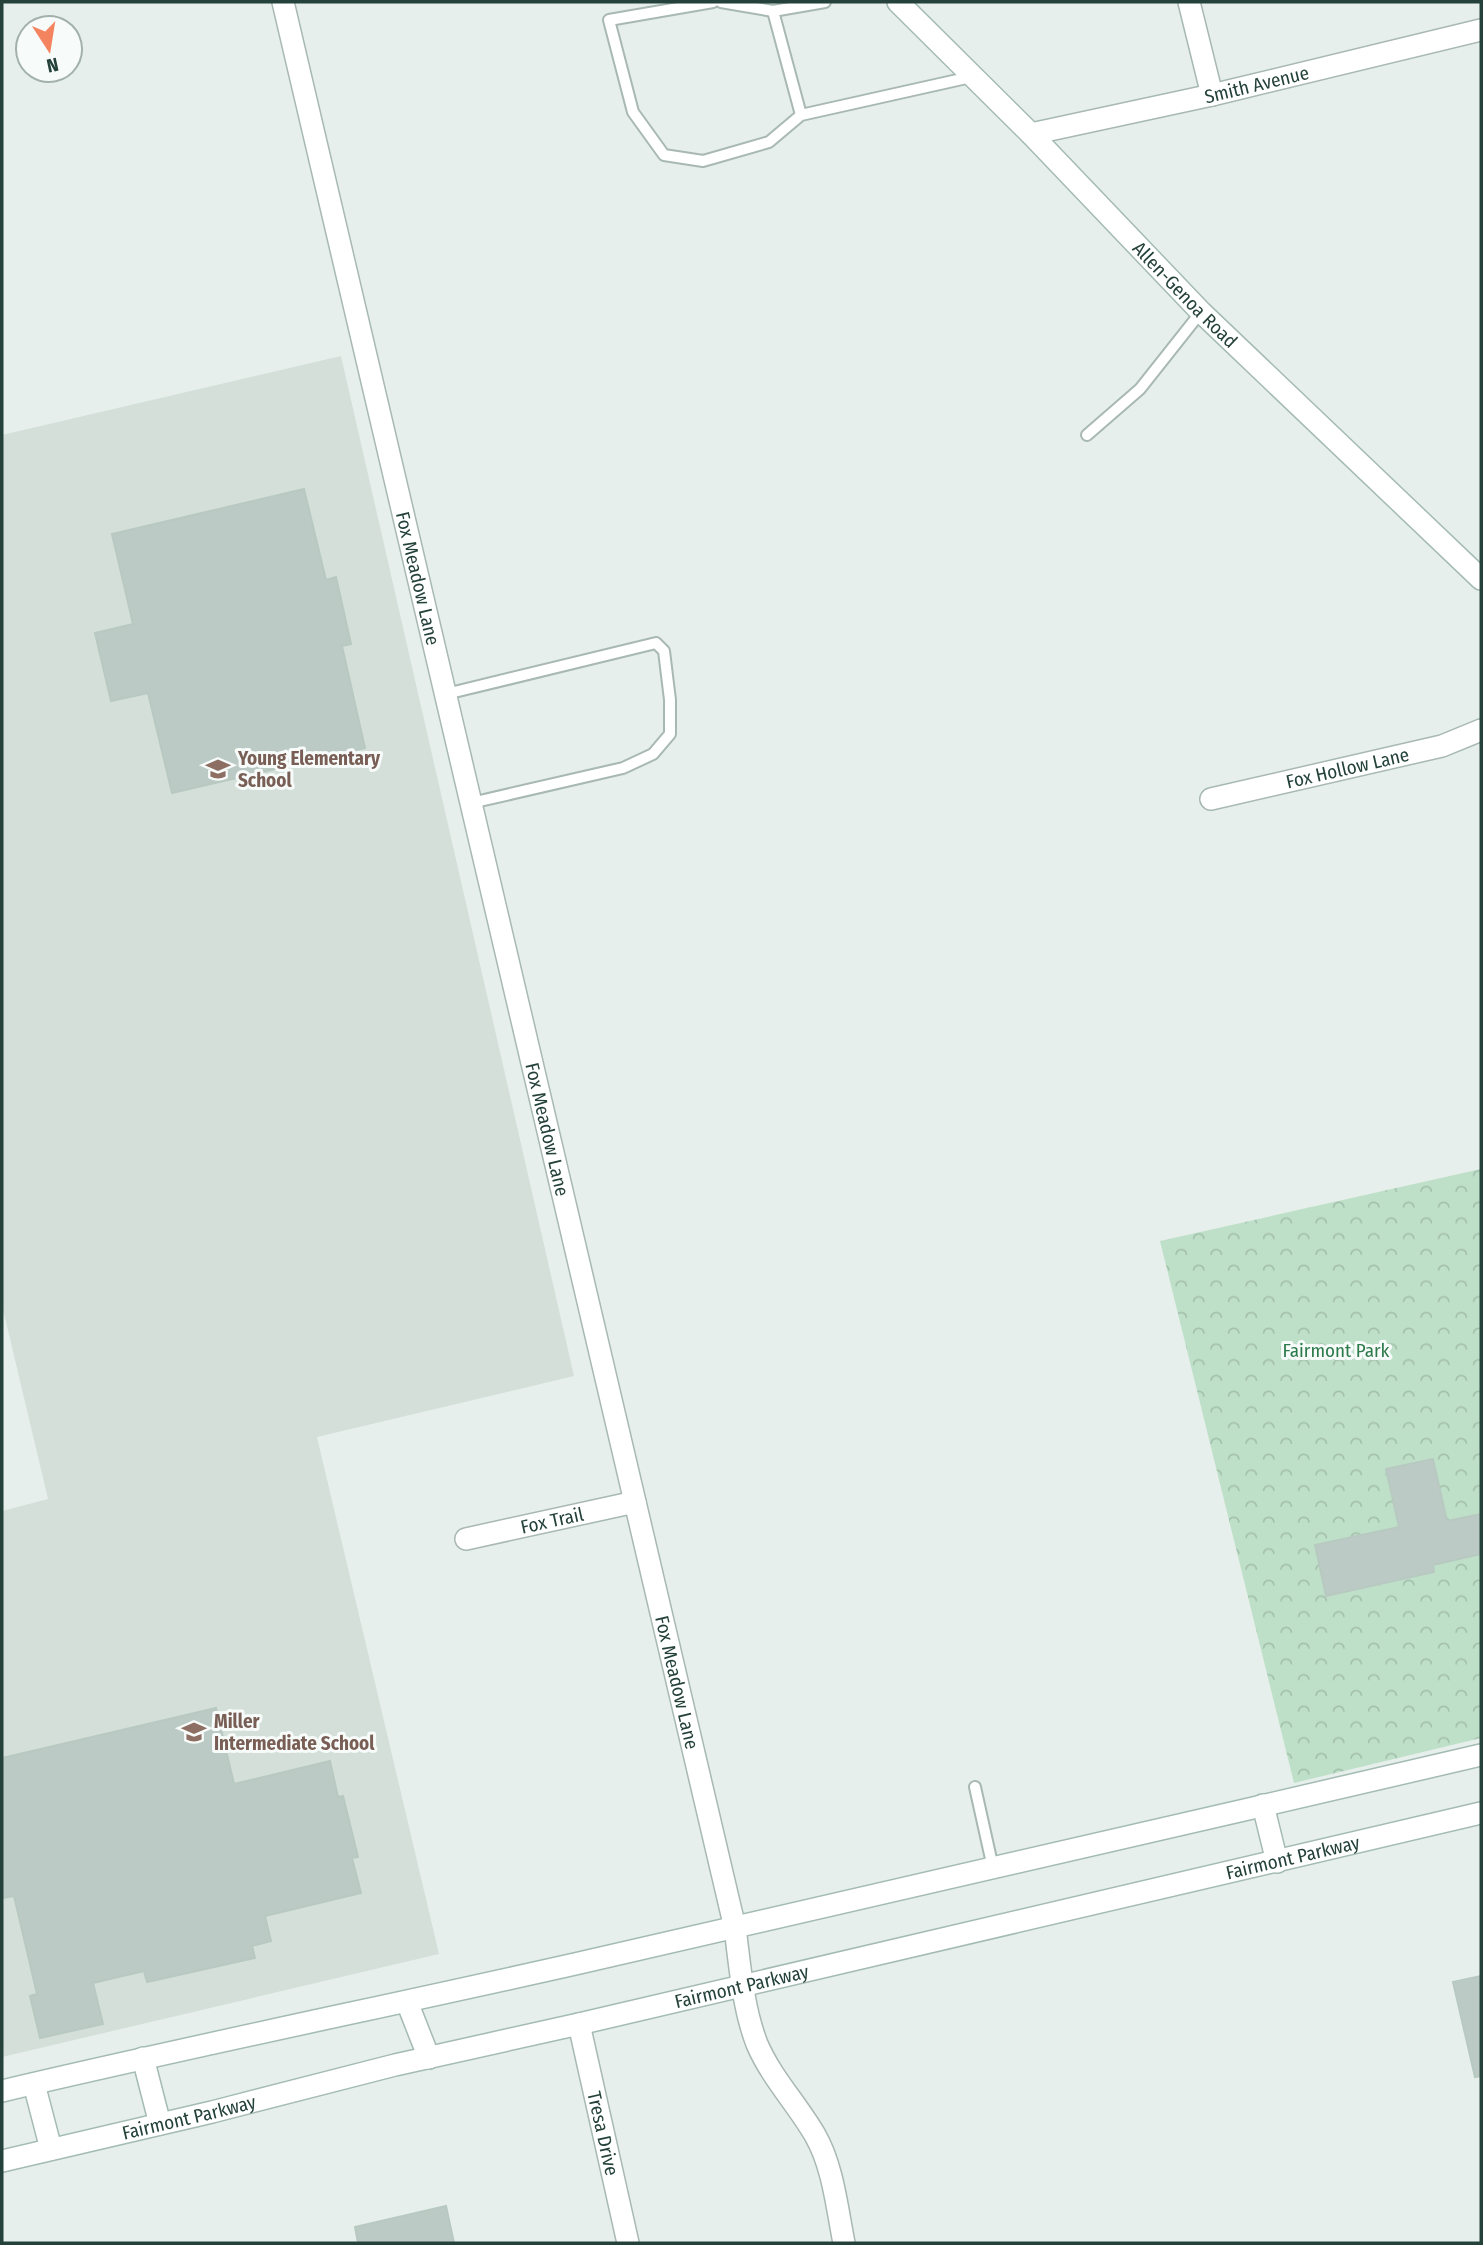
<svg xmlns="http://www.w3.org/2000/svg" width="1483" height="2245" font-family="'Fira Sans Condensed',sans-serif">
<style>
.built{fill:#d4dfda}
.park{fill:url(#park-crowns)}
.building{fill:#bbcac4;stroke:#b8c9c2;stroke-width:2}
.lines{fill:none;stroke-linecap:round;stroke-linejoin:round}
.lane-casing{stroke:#a8b8b2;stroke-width:14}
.street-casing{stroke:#a8b8b2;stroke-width:24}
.secondary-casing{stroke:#a4bbb3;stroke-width:24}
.lane{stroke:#fff;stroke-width:10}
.street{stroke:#fff;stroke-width:21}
.secondary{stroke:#fff;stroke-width:21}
.labels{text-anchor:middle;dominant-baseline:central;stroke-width:6;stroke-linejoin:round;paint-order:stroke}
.street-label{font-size:19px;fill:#24423a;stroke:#f7fbf9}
.education-label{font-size:19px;font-weight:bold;fill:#785e54;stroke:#f7fbf9;text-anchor:start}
.park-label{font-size:19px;fill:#2d7a4b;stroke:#f7fbf9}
</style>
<defs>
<pattern id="park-crowns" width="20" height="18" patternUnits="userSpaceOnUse" patternTransform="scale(1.75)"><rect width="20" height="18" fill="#bfe0c8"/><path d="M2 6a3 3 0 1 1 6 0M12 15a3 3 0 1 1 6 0" fill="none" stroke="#a4c1ad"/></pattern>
</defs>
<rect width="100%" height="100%" fill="#e6efeb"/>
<path class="built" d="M341 356 574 1376 317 1437 439 1954 2 2057V1511L48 1499 2 1305V435Z"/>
<path class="park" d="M1481 1169V1738L1294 1783 1160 1241Z"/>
<path class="building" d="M304 489 326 580 336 577 351 644 342 646 365 748 172 793 148 693 111 701 95 633 133 624 112 534Z
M1433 1459 1447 1521 1481 1514V1554L1433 1565 1434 1572 1326 1596 1315 1545 1399 1527 1386 1469Z
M216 1708 234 1784 330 1761 338 1797 343 1796 358 1857 352 1858 361 1893 265 1916 271 1941 252 1946 255 1958 147 1982 144 1971 93 1983 103 2024 40 2038 30 1996 37 1994 14 1896 2 1898V1758Z
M1481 1976V2076L1475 2077 1453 1982Z
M446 2206 454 2243H358L355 2227Z"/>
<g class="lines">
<g class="lane-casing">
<path id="lane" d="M713 2 609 20 633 112 664 155 703 161 769 142 801 115 971 77
M721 2 773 11 825 2
M773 11 801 115
M1087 435 1140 389 1201 312
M446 694 656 643 664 651 670 700V734L653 754 623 768 471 803
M975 1787 993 1868"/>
</g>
<g class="street-casing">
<g id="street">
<path id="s1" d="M283 2 735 1928C740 1966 743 2008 757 2044 771 2077 797 2104 815 2135 833 2166 837 2208 844 2243"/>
<path d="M1189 2 1212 95"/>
<path id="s2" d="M1031 134 1212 95 1481 30"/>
<path id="s3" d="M1211 799 1442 746 1481 730"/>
<path id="s4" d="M466 1539 635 1502"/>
<path id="s5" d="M579 2024 628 2243"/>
</g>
</g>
<g class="secondary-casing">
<g id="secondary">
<path id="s6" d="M898 2 1031 134 1201 312 1481 579"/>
<path d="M1263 1805 1277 1862"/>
<path d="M407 2002 429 2058"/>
<path d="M143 2058 160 2124"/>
<path d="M34 2084 51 2149"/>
<path d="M2 2091C192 2046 384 2007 575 1964 877 1896 1179 1825 1481 1755"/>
<path id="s7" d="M2 2161 212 2112 395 2065 579 2024 1481 1813"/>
</g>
</g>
<use href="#lane" class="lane"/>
<use href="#street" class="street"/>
<use href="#secondary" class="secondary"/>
</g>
<defs>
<g id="school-bare" transform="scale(1.89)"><path d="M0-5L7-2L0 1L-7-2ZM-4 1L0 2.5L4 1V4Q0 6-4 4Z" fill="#8d6e63" stroke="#f7fbf9" stroke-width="2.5" paint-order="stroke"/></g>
</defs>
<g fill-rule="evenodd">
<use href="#school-bare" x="218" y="769"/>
<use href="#school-bare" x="194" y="1732"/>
</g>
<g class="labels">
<g class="street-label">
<text stroke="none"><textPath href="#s2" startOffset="231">Smith Avenue</textPath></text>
<text stroke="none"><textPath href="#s6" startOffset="410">Allen-Genoa Road</textPath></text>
<text stroke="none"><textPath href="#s1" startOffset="592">Fox Meadow Lane</textPath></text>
<text stroke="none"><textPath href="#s3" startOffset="140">Fox Hollow Lane</textPath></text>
<text stroke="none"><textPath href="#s1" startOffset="1158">Fox Meadow Lane</textPath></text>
<text stroke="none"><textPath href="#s4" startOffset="88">Fox Trail</textPath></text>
<text stroke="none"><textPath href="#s1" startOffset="1726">Fox Meadow Lane</textPath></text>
<text stroke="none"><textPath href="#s7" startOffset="1326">Fairmont Parkway</textPath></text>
<text stroke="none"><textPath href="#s7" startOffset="760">Fairmont Parkway</textPath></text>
<text stroke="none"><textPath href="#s7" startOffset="192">Fairmont Parkway</textPath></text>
<text stroke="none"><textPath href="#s5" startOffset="112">Tresa Drive</textPath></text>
</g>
<g class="education-label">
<text x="238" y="758">Young Elementary<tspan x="238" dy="22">School</tspan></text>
<text x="214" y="1721">Miller<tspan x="214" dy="22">Intermediate School</tspan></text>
</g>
<g class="park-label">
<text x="1336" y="1350">Fairmont Park</text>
</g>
</g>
<rect width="1483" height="2245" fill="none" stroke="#24423a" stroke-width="7"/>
<g transform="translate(49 49) rotate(168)"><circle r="33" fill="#f7fbf9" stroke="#a3b1ad" stroke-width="2"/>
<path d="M0-5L12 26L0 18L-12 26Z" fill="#f4845f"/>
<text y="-10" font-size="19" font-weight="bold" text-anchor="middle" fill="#24423a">N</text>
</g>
</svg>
